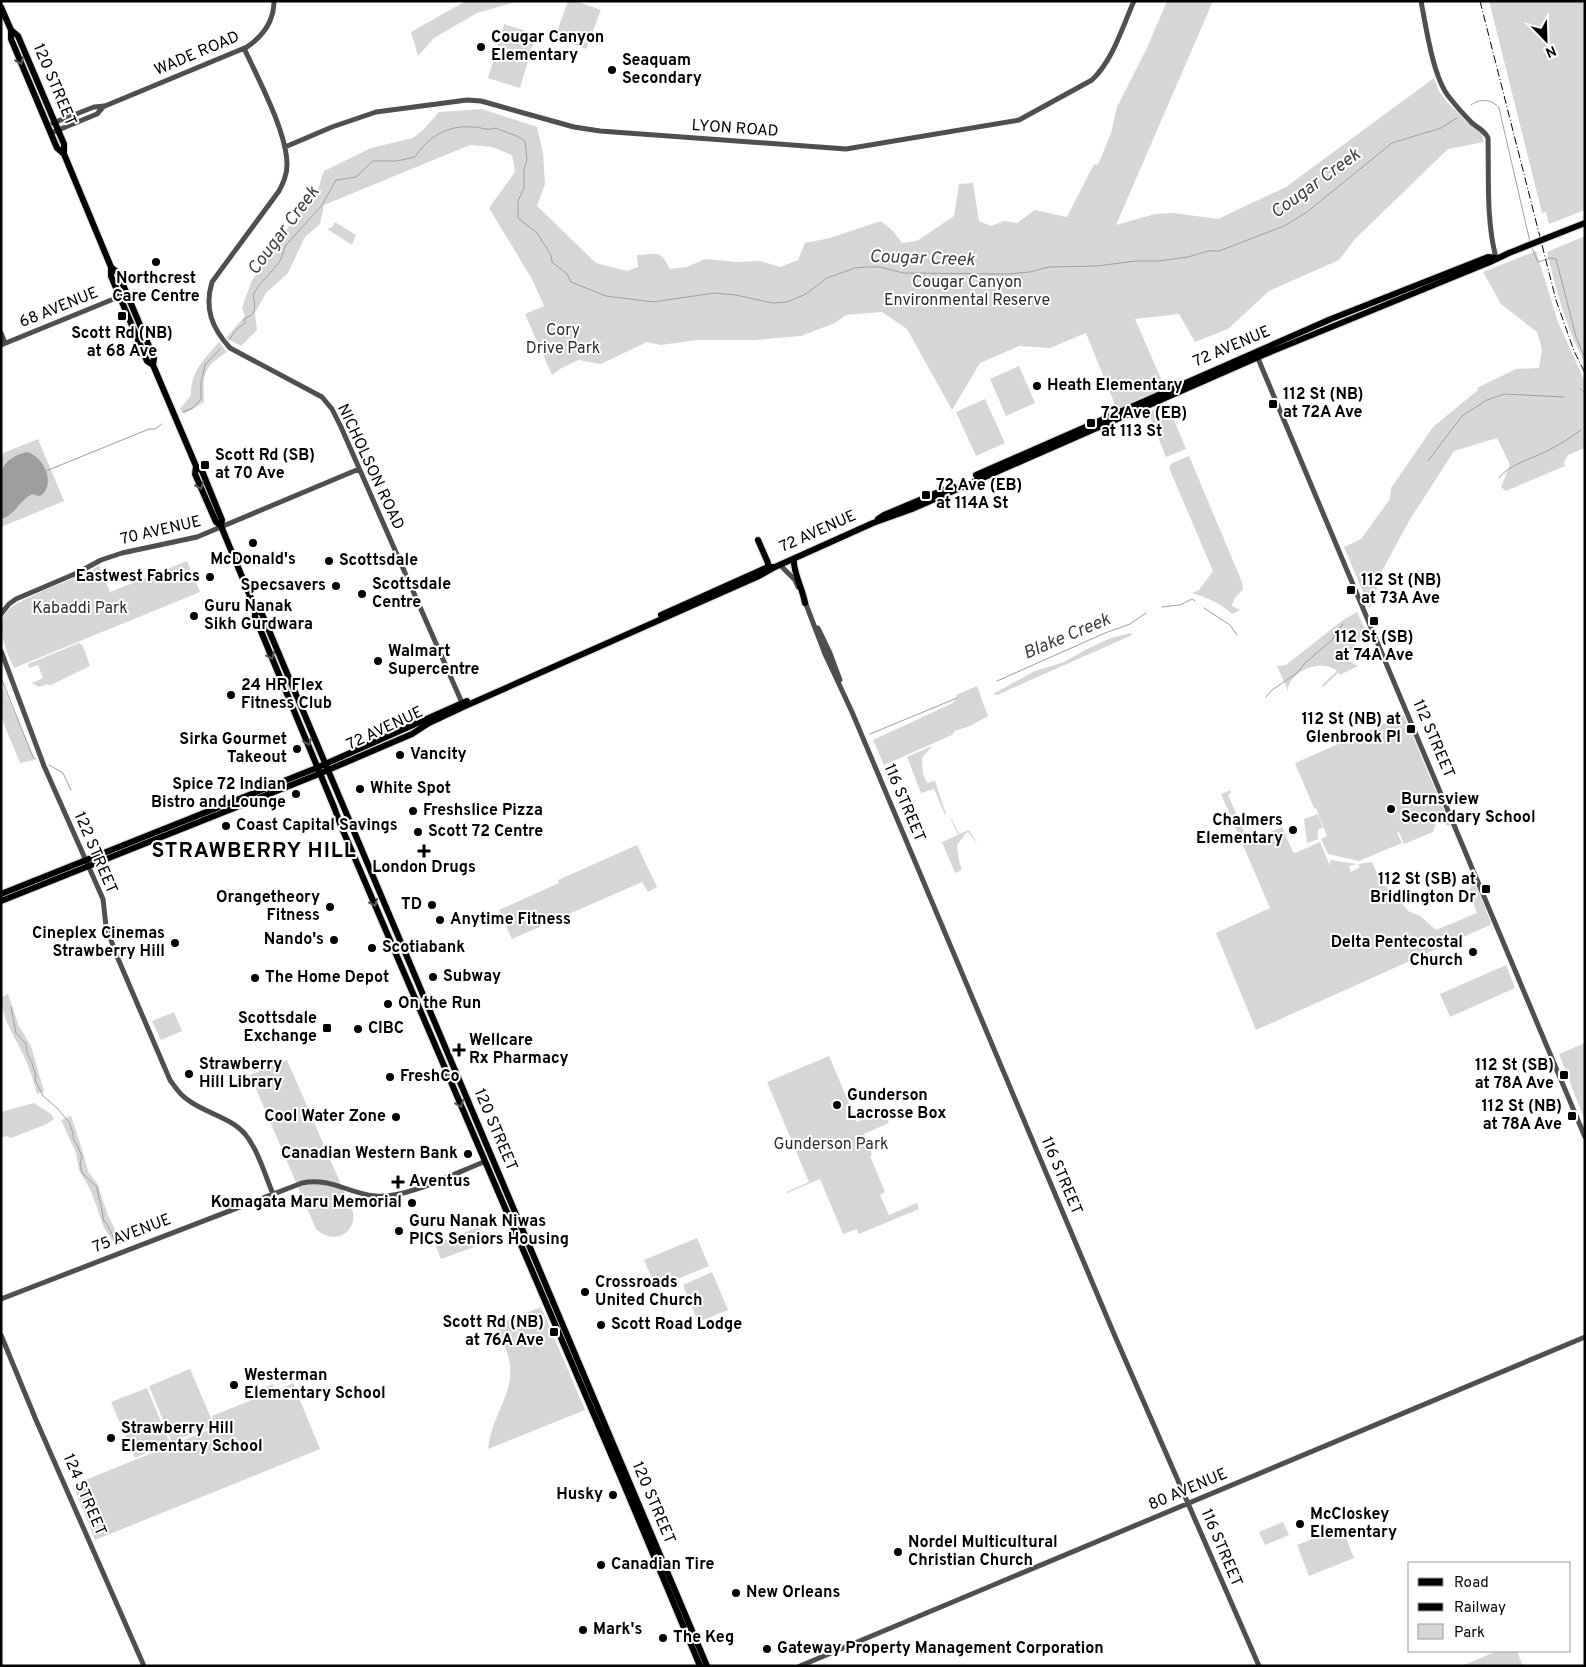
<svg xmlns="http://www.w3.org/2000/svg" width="1586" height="1667" font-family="Overpass,sans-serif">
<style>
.green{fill:#d6d6d6}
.water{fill:#9d9d9d}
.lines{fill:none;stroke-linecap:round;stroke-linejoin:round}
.stream{stroke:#9d9d9d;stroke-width:1}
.major-casing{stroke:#dbdbdb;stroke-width:8}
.minor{stroke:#4f4f4f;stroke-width:5}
.major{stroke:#000;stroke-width:6}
.rail{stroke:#000;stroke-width:1;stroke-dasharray:8 2.5 1 2.5;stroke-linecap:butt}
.major-bridge-casing{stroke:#dbdbdb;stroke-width:8;stroke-linecap:butt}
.major-bridge{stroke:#000;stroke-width:6}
.oneway{stroke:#595959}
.poi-dot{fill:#000;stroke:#fff;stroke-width:2}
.labels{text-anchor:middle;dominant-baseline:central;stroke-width:4;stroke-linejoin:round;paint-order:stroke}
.poi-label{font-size:16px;font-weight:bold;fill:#000;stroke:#fff;text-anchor:start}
.street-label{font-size:16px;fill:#000;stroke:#fff}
.park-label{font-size:16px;fill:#2d2d2d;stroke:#fff}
.water-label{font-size:18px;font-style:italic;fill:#3e3e3e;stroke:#fff}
.district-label{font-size:21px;font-weight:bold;letter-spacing:1px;fill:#000;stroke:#fff}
</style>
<rect width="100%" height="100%" fill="#fff"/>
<path class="green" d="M466 1H519L477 13 434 38 418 56 411 32Z
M568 1H576L601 10 586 49 555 37Z
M1167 1H1213L1116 225 1155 214 1173 213 1218 219 1286 187 1434 78 1439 91 1447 102 1466 121 1482 134 1484 142 1448 149 1355 239 1339 260 1269 291 1228 329 1195 342 1179 314 1135 319 1165 388 1117 410 1086 333 1050 348 1019 346 980 363 952 410 907 329 882 312 846 315 835 323 801 336 754 340H697L661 345 647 342 601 364 578 360 560 369 552 375 525 314 544 306 532 279 489 208 515 172 512 155 492 147 470 145 324 205 320 224 305 237 288 273 266 293 255 313 257 330 241 346 226 338 245 316 242 308 251 282 292 222 317 192 324 171 371 148 413 138 423 130 439 112 482 109 537 127 543 153 545 184 537 206 596 263 627 271 638 267 637 255C657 254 660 249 670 269L687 267 705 259 736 262 760 261 780 267 798 260 805 243 830 238 881 221 893 231 902 243 917 241 954 216 959 184 973 183 979 221 991 226 1004 221 1017 223 1035 210 1067 217 1094 164 1098 165 1111 133 1117 107 1147 48Z
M1489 1H1585V210L1549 224 1546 212 1542 213Z
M504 24 536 34 520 88 488 78Z
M335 222 356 235 352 245 327 229 332 227Z
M1585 236V363C1566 328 1556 290 1547 252Z
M1536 251 1558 322 1585 382V448L1568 455 1564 462 1565 466 1506 491 1501 487 1510 465 1497 438 1454 451 1409 521 1382 571 1370 609 1344 547 1361 539 1390 499 1391 488 1433 427 1478 390 1477 388 1516 369 1539 368 1542 349 1537 332 1501 304 1483 272Z
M219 342 227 352C202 368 203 374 204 402L184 414 180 409 191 395C191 370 204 360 219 342Z
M1019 366 1035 403 1006 416 990 379Z
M985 399 1005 443 976 456 956 412Z
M1167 403 1186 449 1166 457 1148 412Z
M38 439 64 501 1 527V454Z
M1189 456 1242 582 1243 590C1237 595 1233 599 1232 606L1240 610 1232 614C1220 603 1208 598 1192 593L1199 590 1213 571 1169 468 1172 463Z
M187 561 200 592 14 668C7 653 0 637 2 620 4 613 11 607 18 603 44 589 73 580 99 566L110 592Z
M1357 612 1367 633 1343 658 1358 666 1340 675 1338 673 1322 688 1323 684 1337 671C1322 658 1288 671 1288 691L1277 666 1286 665 1343 620Z
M1131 633 1132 634 1130 636 997 695 993 694 1035 671 1064 662 1087 649 1111 638Z
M79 643 83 646 90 666 49 686 48 684 39 687 32 683 43 678 38 665 29 668 28 664Z
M1 682 35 760 20 763 1 717Z
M977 686 988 716 970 726 955 731 952 735 884 765 873 740 953 703 957 698 956 695Z
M1404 715 1450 825 1448 826 1438 818 1433 832 1404 844 1399 832 1397 833 1402 843 1359 861 1328 854 1321 839 1327 836 1316 808H1314L1295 763Z
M932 746 922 758 923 774 927 783 935 781 946 814 945 815 934 789 921 793 907 757Z
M1230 790 1231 793 1228 795 1248 841 1260 837 1265 846 1261 836 1282 827 1293 852 1295 853 1320 842 1330 866V860L1357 864 1349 866 1351 872 1360 867 1358 864 1372 862 1382 885 1387 887 1392 894 1395 895 1408 911 1420 916 1436 930 1477 913 1469 892 1471 885 1475 884 1491 922 1490 925 1256 1030 1216 933 1270 908 1221 794Z
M1318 814 1323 828 1318 829V839L1307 843 1304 819Z
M951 819H952L959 834 969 830 978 845 968 832 966 833 957 845 959 861 962 870 955 873 942 842 958 835Z
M637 845 657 887 648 892 642 882 512 939 499 910 559 883 558 880Z
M1506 965 1515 988 1450 1017 1440 994Z
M8 994 19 1026 31 1046 44 1091 37 1094C34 1084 31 1073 27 1063 19 1043 1 1019 1 997Z
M174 1012 182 1031 161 1040 152 1021Z
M1585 1043V1121L1559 1054Z
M829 1056 857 1122 884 1111 889 1123 864 1134 872 1155 870 1156 885 1192 880 1195 889 1215 917 1203 919 1209 859 1234 857 1229 843 1234 820 1179 787 1193 786 1192 809 1182 767 1082Z
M287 1060 353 1212C353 1216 354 1221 352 1224 346 1240 327 1240 316 1229L250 1075Z
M34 1103 51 1114 54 1119 47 1124 11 1138 7 1136 1 1138V1112Z
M71 1116 83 1152 88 1171 98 1185 108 1216 122 1243 116 1246 104 1228 91 1191 79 1170 76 1153 61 1120Z
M479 1227 485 1243 441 1259 435 1244Z
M697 1238 709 1266 656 1288 644 1260Z
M712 1272 728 1310 698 1322 683 1285Z
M541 1307 585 1410 488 1449C489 1443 490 1436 492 1430 499 1407 512 1392 510 1366 509 1352 501 1338 496 1325Z
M190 1369 214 1425 172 1442 149 1386Z
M293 1383 320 1449 95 1540 73 1485 216 1427 212 1416 264 1395H261L259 1389 273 1384 275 1391Z
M147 1388 170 1443 135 1458 111 1402Z
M1283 1522 1289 1535 1265 1545 1259 1532Z
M1342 1527 1354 1558 1309 1576 1297 1545Z
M1497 1651H1517L1523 1666H1462Z"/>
<path class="water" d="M27 452C43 456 55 481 43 494L39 496 32 494C19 501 15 515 1 519V471C7 459 15 455 27 452Z"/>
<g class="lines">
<path class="stream" d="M1471 105C1480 98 1492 99 1499 108L1530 242
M1532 248 1538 262 1550 258 1556 259 1576 337 1585 358
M229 340 236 330 245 323 244 319C246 317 249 317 251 315 256 312 255 301 253 296 258 282 273 273 281 259 283 254 283 249 287 244L322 205 336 180 356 177 373 161H397L415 157C428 137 447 125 472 127 481 127 487 131 496 128 506 133 516 134 525 141L527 160 524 169V188L518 201V218L537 233 551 255 552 262 567 274 571 282 606 296 653 302 714 293 736 295 772 303 787 302 806 294 827 278 855 268 867 267H880L903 273 1008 274 1030 272 1049 267 1097 266 1136 261H1159L1188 257 1208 251H1219L1284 226 1307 212 1392 143 1441 128 1457 118
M1580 388 1585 393
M183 412 193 408 201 399V383L205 365 220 349
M1428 461 1462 416 1487 400 1504 394 1564 397
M46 471 149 429H155L162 424
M1499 478C1509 464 1532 459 1547 451 1559 445 1570 438 1581 430
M1162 607 1180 605 1192 599 1195 601
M1204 608 1230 625 1237 635
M2 680 33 757 36 759
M997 681 1105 633 1130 624 1146 613
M1266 697 1272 690 1297 673 1306 662 1331 641 1343 624
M870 734 957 698
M49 765 63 773 71 790
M11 1007 16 1033 26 1044 27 1053 32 1063 36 1076 35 1080 43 1096 57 1108 69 1122 73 1133V1138L78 1147 82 1157 80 1164 82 1173 97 1187C98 1198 103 1209 103 1219L108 1226 116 1243"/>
<g class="major-casing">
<path id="major" d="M1 7 11 30V39L57 148 64 154 111 267V276L147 361 153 365 196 466 202 471 222 520 221 526
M11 30 18 36 64 144V154
M1562 232 1585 223
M111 267 118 273 154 358 153 365
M196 466 195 474 216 522 221 526 255 608V617L334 807 341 826 622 1480 700 1666
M976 475 1331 319 1488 257 1496 258
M878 519 884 515 953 486
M758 540 768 563V567
M794 559C792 569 803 590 805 603
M255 608 262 614 707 1666
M661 615 768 567H775
M1 894 314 769 467 701
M1 901 314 776 412 734 429 723 463 707 759 576 775 567 873 523 912 509 1263 355 1490 262 1509 253"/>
</g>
<path class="minor" d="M1421 1C1426 27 1433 77 1449 97 1456 106 1464 115 1472 123 1478 128 1485 131 1488 138 1489 179 1486 219 1496 258
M244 48C258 79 287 132 287 165 287 175 283 183 279 191L212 282C204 309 212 328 230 348L322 397 332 409 341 427 463 705
M53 123 94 107 105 106 247 47C263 36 274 21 274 1
M51 133 97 114 104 106
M285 147 332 127 376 112 467 100 481 101 574 127 600 131 846 149 1019 120 1092 80C1113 60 1122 28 1134 1
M1 333 5 343
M1 345 121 296
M1257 356 1585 1137
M780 565 795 580 798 587
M804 599 825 654 852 712 1114 1334 1259 1666
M1 614 9 604 16 599 77 573 101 560 122 553 197 537 359 469
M818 628 830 653 840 680
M1 651 44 766 103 899 106 926 116 954 170 1080C175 1087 180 1095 188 1100 205 1113 230 1117 245 1134 258 1150 265 1175 273 1194
M1 1299 302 1183C331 1177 349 1194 376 1196 406 1199 455 1173 484 1162
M1 1335 36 1420 144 1666
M800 1666 1585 1337"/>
<use href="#major" class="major"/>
<path class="rail" d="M1480 1 1556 300 1574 351 1585 373"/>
<g class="major-bridge-casing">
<path id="major-bridge" d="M1509 253 1562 232"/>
</g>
<use href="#major-bridge" class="major-bridge"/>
</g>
<defs><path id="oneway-chevron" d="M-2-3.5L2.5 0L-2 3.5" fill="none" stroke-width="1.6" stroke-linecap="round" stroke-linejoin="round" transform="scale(1.25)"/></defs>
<g class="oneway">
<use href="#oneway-chevron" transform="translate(20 61) rotate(67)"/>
<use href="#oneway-chevron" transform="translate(200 486) rotate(67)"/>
<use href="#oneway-chevron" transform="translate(271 656) rotate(66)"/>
<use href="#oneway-chevron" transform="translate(308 742) rotate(68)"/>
<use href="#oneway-chevron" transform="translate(374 903) rotate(66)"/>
<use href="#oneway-chevron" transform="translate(460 1104) rotate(67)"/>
</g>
<g class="poi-dot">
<circle cx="481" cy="47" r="5"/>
<circle cx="612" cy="70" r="5"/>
<circle cx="156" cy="262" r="5"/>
<rect x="117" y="311" width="10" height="10" rx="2.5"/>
<circle cx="1037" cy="386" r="5"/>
<rect x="1268" y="399" width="10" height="10" rx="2.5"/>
<rect x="1086" y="418" width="10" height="10" rx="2.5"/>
<rect x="200" y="460" width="10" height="10" rx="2.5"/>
<rect x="921" y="490" width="10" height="10" rx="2.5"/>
<circle cx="253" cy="543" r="5"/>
<circle cx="329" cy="561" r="5"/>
<circle cx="210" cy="577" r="5"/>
<circle cx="336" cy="586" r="5"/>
<rect x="1346" y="585" width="10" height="10" rx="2.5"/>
<circle cx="362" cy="594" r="5"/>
<circle cx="194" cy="616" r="5"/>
<rect x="1369" y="616" width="10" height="10" rx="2.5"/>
<circle cx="378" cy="661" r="5"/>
<circle cx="231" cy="695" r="5"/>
<rect x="1406" y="724" width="10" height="10" rx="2.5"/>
<circle cx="297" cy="749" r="5"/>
<circle cx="400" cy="755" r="5"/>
<circle cx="360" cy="789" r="5"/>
<circle cx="296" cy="794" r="5"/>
<circle cx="1391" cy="809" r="5"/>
<circle cx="413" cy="811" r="5"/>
<circle cx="226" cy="826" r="5"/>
<circle cx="1293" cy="830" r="5"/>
<circle cx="418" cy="832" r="5"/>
<path d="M421.5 843.5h5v5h5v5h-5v5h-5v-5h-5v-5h5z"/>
<rect x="1481" y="884" width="10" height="10" rx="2.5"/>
<circle cx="432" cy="905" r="5"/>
<circle cx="330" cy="907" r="5"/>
<circle cx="440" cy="920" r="5"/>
<circle cx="334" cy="940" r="5"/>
<circle cx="175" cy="943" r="5"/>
<circle cx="372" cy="948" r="5"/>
<circle cx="1473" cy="952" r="5"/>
<circle cx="433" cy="977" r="5"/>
<circle cx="255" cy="978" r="5"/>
<circle cx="388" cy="1004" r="5"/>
<rect x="322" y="1023" width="10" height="10" rx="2.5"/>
<circle cx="358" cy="1029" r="5"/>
<path d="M456.5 1042.5h5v5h5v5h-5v5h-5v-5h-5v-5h5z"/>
<circle cx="189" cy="1074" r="5"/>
<rect x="1559" y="1070" width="10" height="10" rx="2.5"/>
<circle cx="390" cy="1077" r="5"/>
<circle cx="837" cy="1105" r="5"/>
<rect x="1567" y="1111" width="10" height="10" rx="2.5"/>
<circle cx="396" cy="1117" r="5"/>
<circle cx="468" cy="1154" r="5"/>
<path d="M395.5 1174.5h5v5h5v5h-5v5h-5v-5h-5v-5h5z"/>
<circle cx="412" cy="1203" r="5"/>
<circle cx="399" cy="1231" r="5"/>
<circle cx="585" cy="1292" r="5"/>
<circle cx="601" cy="1325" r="5"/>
<rect x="549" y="1327" width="10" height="10" rx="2.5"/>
<circle cx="234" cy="1385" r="5"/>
<circle cx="111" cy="1438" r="5"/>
<circle cx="613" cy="1495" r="5"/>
<circle cx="1300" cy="1524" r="5"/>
<circle cx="898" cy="1552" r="5"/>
<circle cx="601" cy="1565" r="5"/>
<circle cx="736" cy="1593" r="5"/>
<circle cx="583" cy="1630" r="5"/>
<circle cx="663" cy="1638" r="5"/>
<circle cx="767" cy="1649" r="5"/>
</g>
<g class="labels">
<g class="poi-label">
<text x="491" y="38">Cougar Canyon<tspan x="491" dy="18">Elementary</tspan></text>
<text x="622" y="61">Seaquam<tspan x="622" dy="18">Secondary</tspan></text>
<text x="156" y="279" text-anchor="middle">Northcrest<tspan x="156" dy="18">Care Centre</tspan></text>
<text x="122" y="334" text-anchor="middle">Scott Rd (NB)<tspan x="122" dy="18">at 68 Ave</tspan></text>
<text x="1047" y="386">Heath Elementary</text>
<text x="1283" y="395">112 St (NB)<tspan x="1283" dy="18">at 72A Ave</tspan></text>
<text x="1101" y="414">72 Ave (EB)<tspan x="1101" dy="18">at 113 St</tspan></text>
<text x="215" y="456">Scott Rd (SB)<tspan x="215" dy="18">at 70 Ave</tspan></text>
<text x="936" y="486">72 Ave (EB)<tspan x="936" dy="18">at 114A St</tspan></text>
<text x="253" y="560" text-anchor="middle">McDonald's</text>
<text x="339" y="561">Scottsdale</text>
<text x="200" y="577" text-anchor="end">Eastwest Fabrics</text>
<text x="1361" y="581">112 St (NB)<tspan x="1361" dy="18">at 73A Ave</tspan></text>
<text x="372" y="585">Scottsdale<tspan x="372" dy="18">Centre</tspan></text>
<text x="326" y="586" text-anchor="end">Specsavers</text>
<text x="204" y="607">Guru Nanak<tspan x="204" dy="18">Sikh Gurdwara</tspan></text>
<text x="1374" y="638" text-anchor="middle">112 St (SB)<tspan x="1374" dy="18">at 74A Ave</tspan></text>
<text x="388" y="652">Walmart<tspan x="388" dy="18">Supercentre</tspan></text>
<text x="241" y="686">24 HR Flex<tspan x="241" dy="18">Fitness Club</tspan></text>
<text x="1401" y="720" text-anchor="end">112 St (NB) at<tspan x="1401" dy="18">Glenbrook Pl</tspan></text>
<text x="287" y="740" text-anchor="end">Sirka Gourmet<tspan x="287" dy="18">Takeout</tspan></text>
<text x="410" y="755">Vancity</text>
<text x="286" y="785" text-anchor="end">Spice 72 Indian<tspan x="286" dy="18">Bistro and Lounge</tspan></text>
<text x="370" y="789">White Spot</text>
<text x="1401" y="800">Burnsview<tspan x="1401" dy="18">Secondary School</tspan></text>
<text x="423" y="811">Freshslice Pizza</text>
<text x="1283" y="821" text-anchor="end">Chalmers<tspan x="1283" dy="18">Elementary</tspan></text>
<text x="236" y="826">Coast Capital Savings</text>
<text x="428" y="832">Scott 72 Centre</text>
<text x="424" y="868" text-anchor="middle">London Drugs</text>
<text x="1476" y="880" text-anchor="end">112 St (SB) at<tspan x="1476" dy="18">Bridlington Dr</tspan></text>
<text x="320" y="898" text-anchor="end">Orangetheory<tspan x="320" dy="18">Fitness</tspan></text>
<text x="422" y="905" text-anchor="end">TD</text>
<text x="450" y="920">Anytime Fitness</text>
<text x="165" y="934" text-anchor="end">Cineplex Cinemas<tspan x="165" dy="18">Strawberry Hill</tspan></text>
<text x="324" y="940" text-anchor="end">Nando's</text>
<text x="1463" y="943" text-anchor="end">Delta Pentecostal<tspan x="1463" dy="18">Church</tspan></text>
<text x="382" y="948">Scotiabank</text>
<text x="443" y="977">Subway</text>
<text x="265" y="978">The Home Depot</text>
<text x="398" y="1004">On the Run</text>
<text x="317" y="1019" text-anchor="end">Scottsdale<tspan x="317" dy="18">Exchange</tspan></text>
<text x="368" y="1029">CIBC</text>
<text x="469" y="1041">Wellcare<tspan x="469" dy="18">Rx Pharmacy</tspan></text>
<text x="199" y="1065">Strawberry<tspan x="199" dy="18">Hill Library</tspan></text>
<text x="1554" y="1066" text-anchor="end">112 St (SB)<tspan x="1554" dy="18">at 78A Ave</tspan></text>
<text x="400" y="1077">FreshCo</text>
<text x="847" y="1096">Gunderson<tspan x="847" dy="18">Lacrosse Box</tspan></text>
<text x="1562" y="1107" text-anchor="end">112 St (NB)<tspan x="1562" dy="18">at 78A Ave</tspan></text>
<text x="386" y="1117" text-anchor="end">Cool Water Zone</text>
<text x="458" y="1154" text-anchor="end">Canadian Western Bank</text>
<text x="409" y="1182">Aventus</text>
<text x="402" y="1203" text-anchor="end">Komagata Maru Memorial</text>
<text x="409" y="1222">Guru Nanak Niwas<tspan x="409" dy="18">PICS Seniors Housing</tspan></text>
<text x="595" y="1283">Crossroads<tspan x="595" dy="18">United Church</tspan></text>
<text x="544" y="1323" text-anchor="end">Scott Rd (NB)<tspan x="544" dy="18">at 76A Ave</tspan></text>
<text x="611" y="1325">Scott Road Lodge</text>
<text x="244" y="1376">Westerman<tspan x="244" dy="18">Elementary School</tspan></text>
<text x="121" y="1429">Strawberry Hill<tspan x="121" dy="18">Elementary School</tspan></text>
<text x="603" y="1495" text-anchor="end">Husky</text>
<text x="1310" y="1515">McCloskey<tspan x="1310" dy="18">Elementary</tspan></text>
<text x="908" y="1543">Nordel Multicultural<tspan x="908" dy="18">Christian Church</tspan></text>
<text x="611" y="1565">Canadian Tire</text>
<text x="746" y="1593">New Orleans</text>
<text x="593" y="1630">Mark's</text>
<text x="673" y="1638">The Keg</text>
<text x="777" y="1649">Gateway Property Management Corporation</text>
</g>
<g class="street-label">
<text transform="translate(197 54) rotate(-23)">WADE ROAD</text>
<text transform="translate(54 85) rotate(67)">120 STREET</text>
<text transform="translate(735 129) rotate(4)">LYON ROAD</text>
<text transform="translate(59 308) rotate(-22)">68 AVENUE</text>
<text transform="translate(1232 347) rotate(-23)">72 AVENUE</text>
<text transform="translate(370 467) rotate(65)">NICHOLSON ROAD</text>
<text transform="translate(161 531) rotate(-13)">70 AVENUE</text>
<text transform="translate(818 532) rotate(-24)">72 AVENUE</text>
<text transform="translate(385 729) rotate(-25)">72 AVENUE</text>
<text transform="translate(1433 739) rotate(67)">112 STREET</text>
<text transform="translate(904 803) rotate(67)">116 STREET</text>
<text transform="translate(95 853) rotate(67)">122 STREET</text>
<text transform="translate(495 1130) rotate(67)">120 STREET</text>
<text transform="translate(1061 1176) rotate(67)">116 STREET</text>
<text transform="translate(132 1234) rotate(-21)">75 AVENUE</text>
<text transform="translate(1188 1490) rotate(-23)">80 AVENUE</text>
<text transform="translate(84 1495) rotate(67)">124 STREET</text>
<text transform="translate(653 1503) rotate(67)">120 STREET</text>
<text transform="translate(1221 1548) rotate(67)">116 STREET</text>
</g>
<g class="park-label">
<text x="967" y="283">Cougar Canyon<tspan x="967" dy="18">Environmental Reserve</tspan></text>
<text x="563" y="331">Cory<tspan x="563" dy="18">Drive Park</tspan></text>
<text x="80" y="609">Kabaddi Park</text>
<text x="831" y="1145">Gunderson Park</text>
</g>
<g class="water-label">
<text transform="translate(1316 184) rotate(-36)">Cougar Creek</text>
<text transform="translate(284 231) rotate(-53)">Cougar Creek</text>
<text transform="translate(922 259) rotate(2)">Cougar Creek</text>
<text transform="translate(1067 637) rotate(-23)">Blake Creek</text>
</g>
<g class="district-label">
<text x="254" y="851">STRAWBERRY HILL</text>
</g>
</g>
<rect width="1586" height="1667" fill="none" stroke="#000000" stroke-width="5"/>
<rect x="1408" y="1562" width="162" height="90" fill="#ffffff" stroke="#999999"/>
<rect x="1418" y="1578" width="25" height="8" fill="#000000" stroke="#999999"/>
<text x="1454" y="1587" font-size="15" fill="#000000">Road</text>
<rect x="1418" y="1603" width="25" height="8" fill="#000000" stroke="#999999"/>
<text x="1454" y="1612" font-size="15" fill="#000000">Railway</text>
<rect x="1418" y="1624" width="25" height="15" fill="#d6d6d6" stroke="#999999"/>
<text x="1454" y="1637" font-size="15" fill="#000000">Park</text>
<g transform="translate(1546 40) rotate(157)" stroke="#ffffff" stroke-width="4" paint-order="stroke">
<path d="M0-4L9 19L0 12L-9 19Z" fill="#000000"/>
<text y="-8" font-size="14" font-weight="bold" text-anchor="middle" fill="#000000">N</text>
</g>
</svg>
